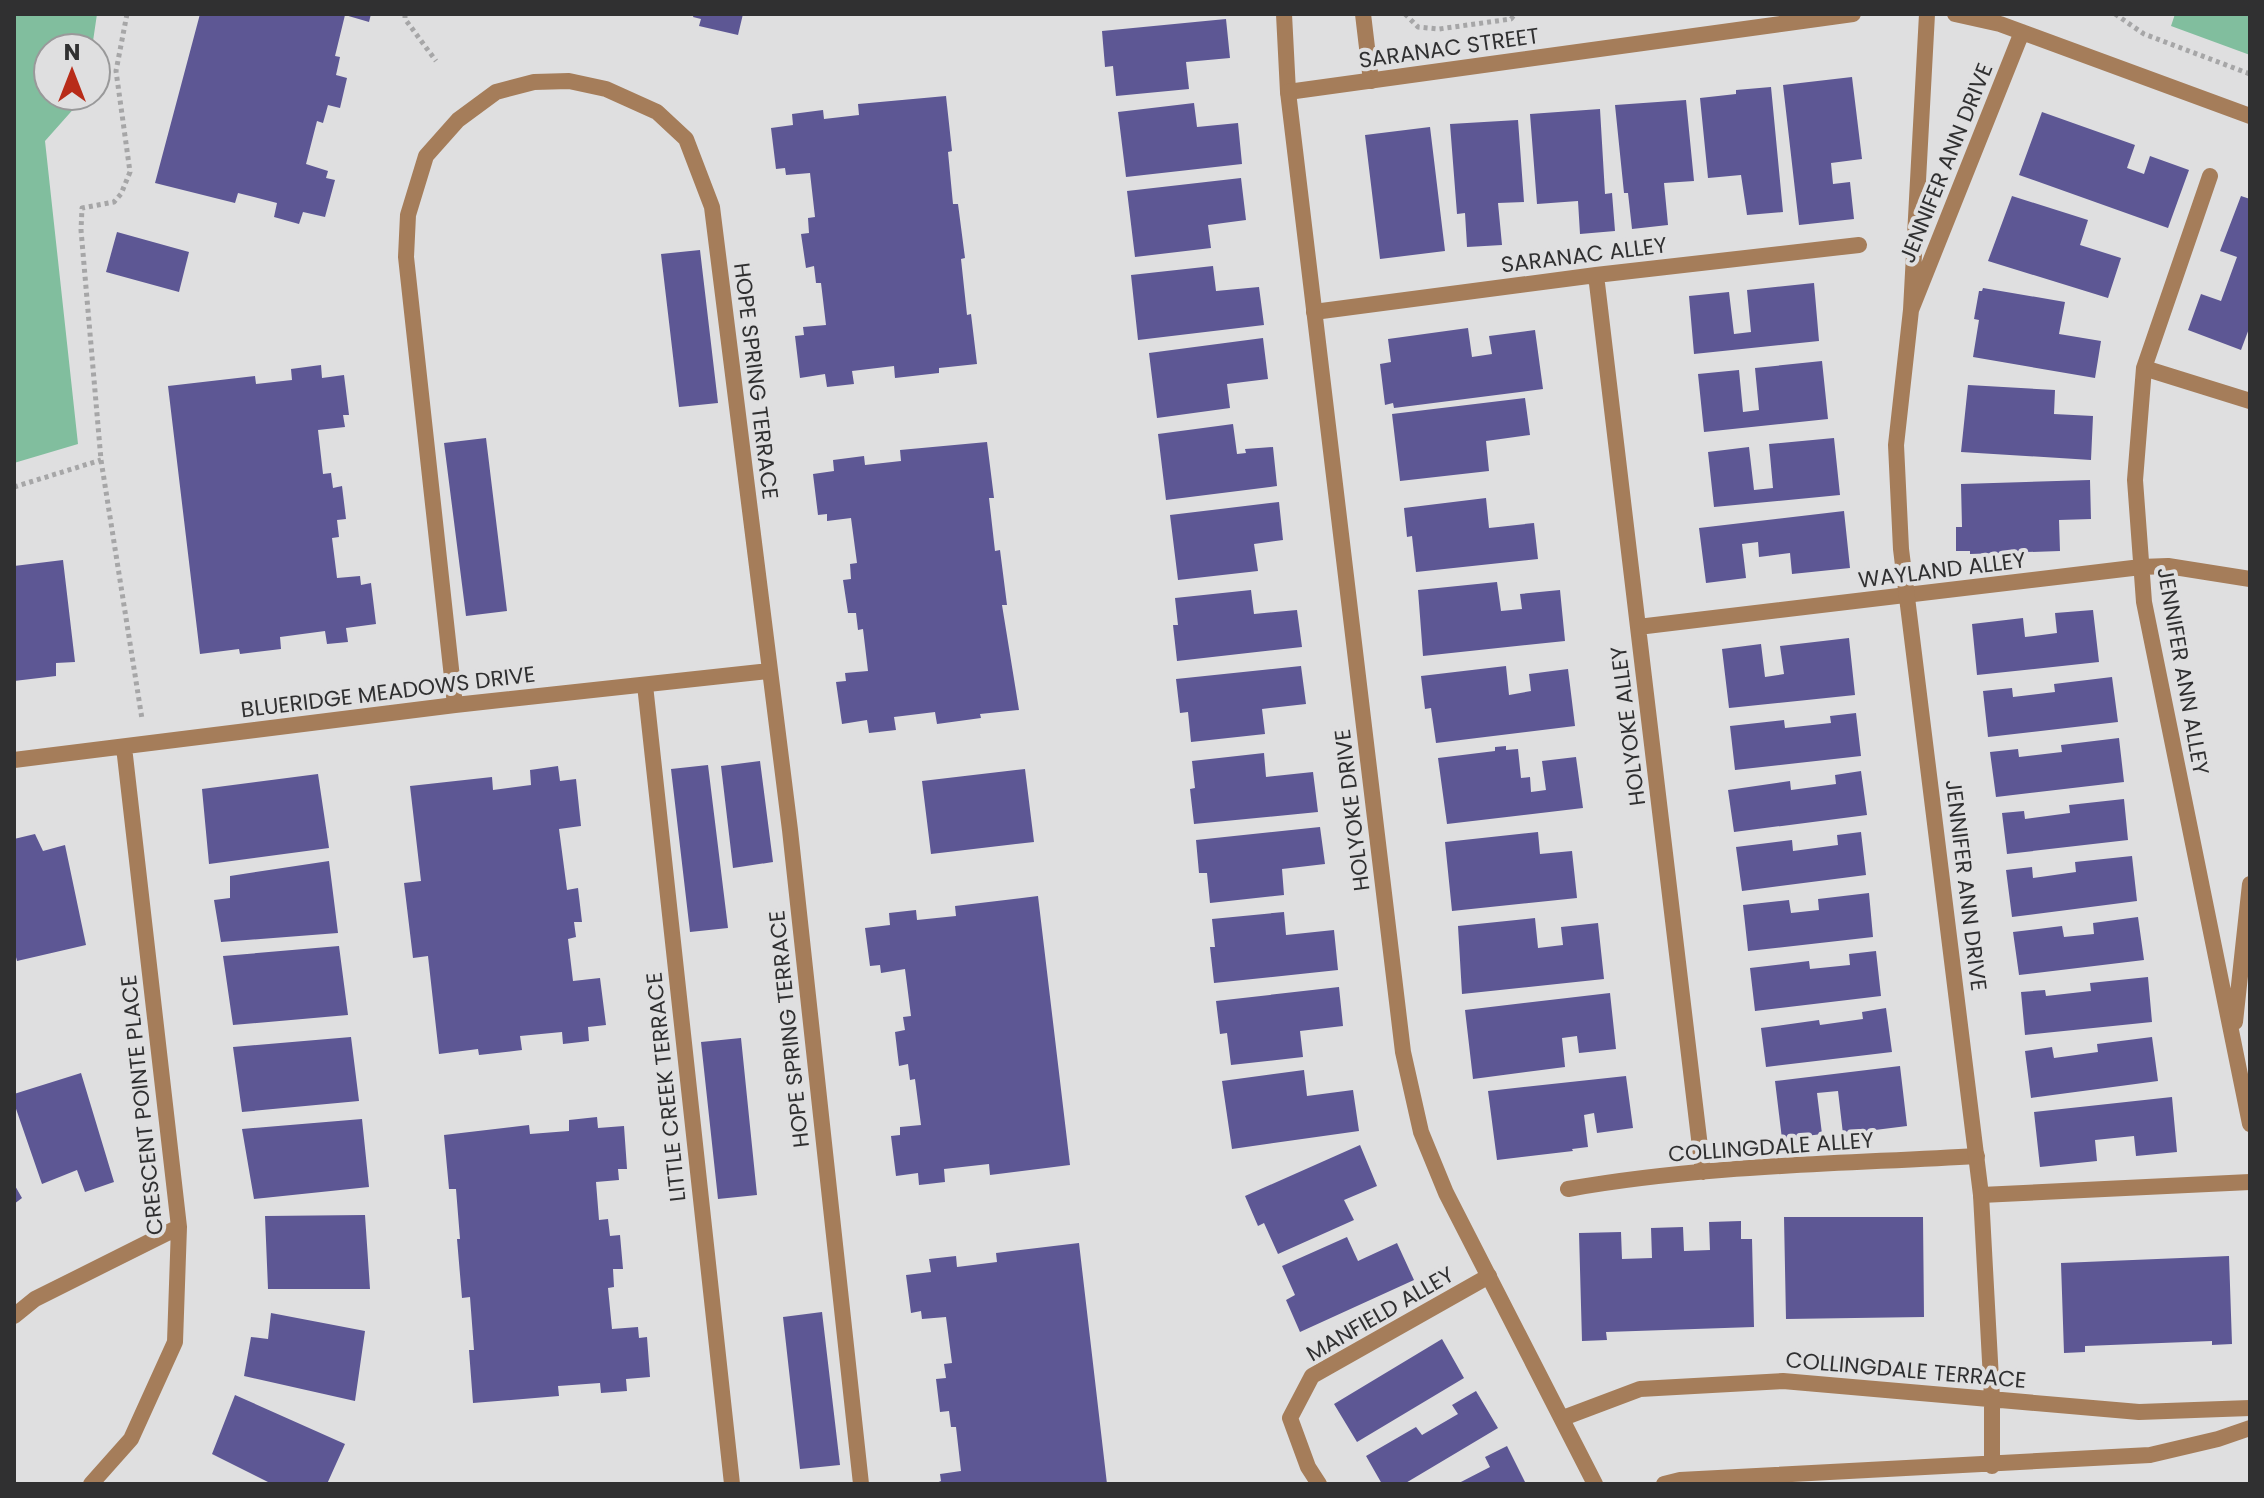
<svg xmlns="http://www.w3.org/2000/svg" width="2264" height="1498" font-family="Poppins,sans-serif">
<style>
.green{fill:#81be9e}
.building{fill:#5d5794}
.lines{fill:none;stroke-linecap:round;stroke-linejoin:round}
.path{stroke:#a6a6a7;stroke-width:5;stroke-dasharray:4 4;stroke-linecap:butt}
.lane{stroke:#a57d5a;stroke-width:16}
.street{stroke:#a57d5a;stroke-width:16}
.labels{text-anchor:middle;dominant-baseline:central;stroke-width:8;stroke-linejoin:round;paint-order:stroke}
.street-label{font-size:22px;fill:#303031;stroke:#dfdfe0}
</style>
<rect width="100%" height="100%" fill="#dfdfe0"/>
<path class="green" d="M14 14H97L92 48H48V96H85L45 141 78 444 14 463Z
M2175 14H2250V55L2171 26Z"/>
<path class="building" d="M200 14H371L369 22 345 15 335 56 340 57 336 75 347 78 340 108 328 105 323 123 317 121 306 164 328 171 326 178 335 180 325 217 303 212 299 224 274 217 277 203 238 193 235 203 155 183Z
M694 14H743L738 35 699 26 701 19 693 17Z
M1226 19 1230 58 1186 62 1189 89 1116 96 1113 66 1105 67 1102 31Z
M1852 77 1862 159 1831 163 1833 184 1850 182 1854 219 1799 225 1783 85Z
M1771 87 1783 212 1747 215 1741 175 1708 178 1700 98 1736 94V90Z
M946 96 952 151 948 152 953 204H958L965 258 961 259 967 315 971 314 977 364 939 368V373L895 378 894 366 852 371 854 384 827 387 825 374 800 378 795 336 804 335 803 327 826 325 821 283H816L814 266 806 268 801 234 809 233 808 218 815 217 810 173 786 175 785 168 776 169 771 128 793 125 792 114 823 110 824 119 859 115 858 104Z
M1686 100 1694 181 1664 183 1668 225 1632 229 1628 193H1624L1615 105Z
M1194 103 1197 127 1238 123 1242 164 1126 177 1118 112Z
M1600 109 1605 194 1612 193 1615 231 1580 234 1578 201 1537 204 1530 114Z
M2042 112 2135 145 2127 168 2144 174 2150 156 2189 170 2168 228 2019 175Z
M1518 120 1524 202 1498 203 1502 245 1467 247 1465 213 1457 214 1450 124Z
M1430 127 1445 251 1380 259 1365 135Z
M1241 178 1246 220 1208 225 1211 248 1135 257 1127 191Z
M2012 196 2088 220 2080 245 2121 258 2108 298 1988 261Z
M2241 196 2250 199V326L2241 350 2188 330 2201 294 2221 301 2237 257 2220 251Z
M117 232 189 252 179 292 106 272Z
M700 250 718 403 679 407 661 254Z
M1213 266 1216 291 1259 287 1264 325 1138 340 1131 275Z
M1814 283 1819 341 1694 354 1689 296 1729 292 1734 334 1751 332 1747 290Z
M1983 288 2065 302 2059 334 2101 341 2095 378 1973 357 1979 320 1974 319 1979 291H1982Z
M1468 328 1472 357 1492 354 1489 336 1535 330 1543 389 1394 408 1393 403 1385 405 1380 364 1391 362 1388 339Z
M1263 338 1268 379 1227 384 1230 408 1157 418 1149 353Z
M1822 361 1828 419 1704 432 1698 374 1739 370 1743 412 1759 410 1755 368Z
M321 365 322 378 344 375 349 415H343L345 427 318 430 323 474 331 473 333 488 342 486 346 519 337 520 339 537 332 538 337 578 360 576 361 585 371 583 376 624 346 628 348 642 327 644 325 631 280 637 281 649 240 654 239 649 200 654 168 386 255 376 256 384 292 380 291 369Z
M1968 385 2055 390 2054 414 2093 416 2091 460 1961 452Z
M1525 398 1530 435 1486 441 1489 471 1400 481 1392 414Z
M1233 424 1237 454 1246 453 1245 449 1273 447 1277 486 1166 500 1158 434Z
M486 438 507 611 466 616 444 443Z
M1834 438 1840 495 1714 507 1708 452 1749 447 1754 490 1773 488 1769 444Z
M987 442 994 498H989L995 551 1000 550 1007 605H1002L1019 710 980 714 981 718 937 724 935 712 894 717 896 730 869 733 867 720 842 724 836 682 846 681 845 673 868 671 863 629 858 630 856 613H848L843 580 851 579 850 564 857 563 851 518 827 521V514L818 515 813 474 834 471 833 460 864 456 865 465 901 461 900 450Z
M2090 480 2091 519 2059 520 2060 551 1970 554V551H1956V527H1962L1961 484Z
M1486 498 1489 528 1534 523 1538 559 1416 572 1412 536 1407 537 1404 508Z
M1279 502 1283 540 1254 544 1258 571 1178 580 1170 515Z
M1844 511 1850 568 1792 574 1790 553 1759 557 1758 542 1742 544 1746 578 1706 583 1699 528Z
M63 560 75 662 56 663V676L14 681V566Z
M1497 582 1501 611 1522 609 1520 594 1560 590 1565 641 1423 656 1418 590Z
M1251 590 1254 614 1297 610 1302 647 1177 661 1173 625H1178L1175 598Z
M2093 610 2099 662 1977 675 1972 624 2023 618 2025 637 2057 633 2055 613Z
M1849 638 1855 695 1729 708 1722 649 1761 644 1765 677 1784 674 1780 646Z
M1301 666 1306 704 1262 709 1265 734 1191 742 1188 712 1180 713 1176 679Z
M1506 666 1509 695 1531 691 1529 674 1568 669 1575 726 1436 743 1431 708 1425 709 1421 676Z
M2112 677 2118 722 1988 737 1983 691 2012 688 2013 697 2055 692 2054 684Z
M1856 713 1861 756 1735 770 1730 726 1784 720 1785 728 1831 723 1830 716Z
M2119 738 2124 782 1996 797 1990 752 2018 749 2019 757 2062 752 2061 745Z
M1506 746V750L1518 749 1521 778 1530 777 1531 792 1546 790 1542 761 1576 757 1583 808 1447 824 1438 758 1495 751V747Z
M1264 753 1266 777 1313 772 1318 812 1194 824 1190 789 1195 788 1192 761Z
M760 761 773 862 733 868 721 766Z
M708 765 728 928 690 932 671 769Z
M558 766 560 781 576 779 581 826 559 829 567 890 578 888 582 922H574L576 937 568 939 573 981 600 978 606 1025 588 1027 589 1041 563 1044 562 1032 520 1036 522 1050 479 1055 478 1049 439 1054 428 956 413 958 404 883 421 881 410 786 492 777 493 790 531 785 530 770Z
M1025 769 1034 842 931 854 922 781Z
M1861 771 1867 815 1734 832 1728 790 1790 781 1791 790 1836 784 1835 775Z
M318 774 329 848 209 864 202 789Z
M2124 799 2128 840 2007 854 2002 813 2024 811 2025 819 2070 813 2069 805Z
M1320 827 1325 864 1282 869 1284 895 1210 903 1207 873H1199L1196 840Z
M1538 832 1540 854 1572 851 1577 898 1452 911 1445 842Z
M1861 832 1866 875 1742 891 1736 847 1792 840 1793 851 1838 845 1837 835Z
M35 834 43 851 65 845 86 945 17 961 14 949V839Z
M2132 856 2137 901 2012 917 2006 870 2032 867 2033 878 2076 872 2075 862Z
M329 861 338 933 221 942 214 900 230 898V876Z
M1869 893 1873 937 1748 951 1743 905 1789 900 1791 913 1819 910 1818 899Z
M1038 896 1070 1165 990 1175 989 1164 944 1169 945 1182 919 1185 918 1173 896 1176 891 1136 900 1135V1127L921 1125 915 1079 910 1080 908 1064 899 1066 895 1032 905 1030 903 1017 911 1016 905 969 881 973 880 965 870 966 865 928 890 925 889 913 916 910 917 920 956 916 955 906Z
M1284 912 1286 935 1334 930 1338 970 1214 983 1210 947H1215L1212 919Z
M2138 917 2144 960 2019 975 2013 932 2062 926 2064 937 2094 934 2093 923Z
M1535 918 1538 948 1563 945 1561 927 1598 923 1604 979 1462 994 1458 926Z
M339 946 348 1015 233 1025 223 956Z
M1876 951 1881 996 1755 1011 1750 968 1809 961 1810 969 1850 965 1849 954Z
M2148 977 2152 1022 2025 1035 2021 992 2045 990 2046 996 2091 991 2090 983Z
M1339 987 1343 1026 1300 1031 1303 1057 1231 1065 1227 1033 1220 1034 1216 1001Z
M1610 993 1616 1049 1579 1053 1577 1036 1562 1038 1565 1067 1473 1079 1465 1010Z
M1886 1008 1892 1052 1766 1067 1761 1028 1819 1020 1820 1025 1863 1019 1862 1012Z
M351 1037 359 1101 242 1112 233 1047Z
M2152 1037 2158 1081 2031 1098 2025 1051 2052 1047 2054 1058 2098 1052 2097 1044Z
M741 1038 757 1195 718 1199 701 1042Z
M1900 1066 1907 1126 1843 1134 1838 1091 1817 1093 1822 1134 1782 1139 1775 1081Z
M1304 1070 1307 1096 1353 1090 1359 1131 1232 1149 1222 1081Z
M81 1073 114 1182 85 1192 77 1170 42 1184 14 1103V1094Z
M1626 1076 1633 1128 1597 1133 1594 1113 1584 1115 1588 1147 1572 1149 1573 1151 1497 1160 1488 1091Z
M2172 1097 2177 1152 2136 1156 2134 1136 2095 1140 2097 1161 2040 1167 2034 1112Z
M597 1117 598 1128 624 1126 627 1169H618L619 1180 596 1182 599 1220 608 1219 610 1236 620 1235 623 1269H613L614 1287 608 1288 612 1329 638 1327 639 1338 647 1337 650 1377 626 1379 627 1391 601 1393 600 1383 558 1386 559 1396 473 1403 469 1350H474L470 1297 462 1298 457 1239H460L456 1189H449L444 1135 529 1125 530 1134 569 1131V1120Z
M362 1119 369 1187 254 1199 242 1129Z
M1360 1145 1377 1186 1344 1200 1354 1220 1278 1254 1264 1223 1258 1226 1245 1196Z
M14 1184 22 1198 14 1204Z
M365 1215 370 1289H268L265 1216Z
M1784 1217H1923L1924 1317 1786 1319Z
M1741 1221V1239H1752L1754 1327 1606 1332 1607 1340 1582 1341 1579 1233 1621 1232 1622 1259 1652 1258 1651 1228 1683 1227 1684 1251 1710 1250 1709 1222Z
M1347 1237 1358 1261 1397 1243 1414 1280 1300 1332 1286 1300 1295 1295 1282 1266Z
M1079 1243 1107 1484H934L941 1481 940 1474 961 1471 956 1427H951L949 1411 940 1412 936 1379 946 1378 944 1364 952 1363 946 1317 922 1319 921 1311 911 1313 906 1275 931 1272 929 1259 956 1256 957 1267 997 1262 996 1253Z
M2229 1256 2232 1344 2212 1345V1341L2085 1346V1352L2064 1353 2061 1263Z
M822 1312 840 1465 800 1469 783 1317Z
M271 1313 365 1331 355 1401 244 1376 251 1337 268 1339Z
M1442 1339 1464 1378 1357 1442 1334 1404Z
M1476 1391 1498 1428 1404 1484H1382L1366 1456 1416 1427 1422 1435 1458 1414 1452 1405Z
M235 1395 345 1444 327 1484H272L212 1454Z
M1507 1446 1526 1484H1457L1490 1467 1485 1457Z"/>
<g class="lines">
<path class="path" d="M127 14 116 71 130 172 121 194 114 202 82 208 81 230 101 460 142 719
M405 14V19L436 61
M1405 14 1418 27 1439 29 1511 19 1515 14
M2115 14 2144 34 2250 74
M14 487 101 460"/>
<path class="lane" d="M1284 14 1288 92
M1363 14 1371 81
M2210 176 2144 368 2135 480 2144 602 2250 1124
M1596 275 1703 1172
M1314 312 1596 275 1859 245
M2144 368 2250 401
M1638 627 2141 567 2168 566 2250 579
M2235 1022 2250 884
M1568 1189C1703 1165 1841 1164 1977 1156
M1981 1195 2250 1182
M1319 1484 1308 1467 1290 1418 1312 1376 1489 1276"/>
<path class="street" d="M1927 14 1911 310 2022 32
M1955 14 2000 24 2250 116
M1911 310 1896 445 1901 549 1981 1195 1992 1398V1466
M645 685 732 1484
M455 705 406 257 408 215 426 156 458 120 496 92 534 82 569 81 606 89 657 112 686 139 712 207 790 830 861 1484
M14 760 455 705 769 671
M14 1316 35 1299 179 1227
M1563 1418 1640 1389 1783 1381 2139 1412 2250 1408
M91 1484 131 1439 175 1342 179 1227 124 747
M1595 1484 1446 1193 1421 1132 1403 1052 1288 92 1853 14
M1664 1484 1680 1480 2150 1455 2218 1439 2250 1428"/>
</g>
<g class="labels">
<g class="street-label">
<text transform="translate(1449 48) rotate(-8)">SARANAC STREET</text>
<text transform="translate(1946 163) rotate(-68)">JENNIFER ANN DRIVE</text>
<text transform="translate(1584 255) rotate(-7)">SARANAC ALLEY</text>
<text transform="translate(756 381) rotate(83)">HOPE SPRING TERRACE</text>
<text transform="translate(1942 570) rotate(-7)">WAYLAND ALLEY</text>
<text transform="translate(2183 671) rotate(80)">JENNIFER ANN ALLEY</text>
<text transform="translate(388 692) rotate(-7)">BLUERIDGE MEADOWS DRIVE</text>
<text transform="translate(1628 726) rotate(-97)">HOLYOKE ALLEY</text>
<text transform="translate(1352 810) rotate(-97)">HOLYOKE DRIVE</text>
<text transform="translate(1966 885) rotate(83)">JENNIFER ANN DRIVE</text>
<text transform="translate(789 1029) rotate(-96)">HOPE SPRING TERRACE</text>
<text transform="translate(666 1087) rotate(-96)">LITTLE CREEK TERRACE</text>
<text transform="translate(142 1105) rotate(-96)">CRESCENT POINTE PLACE</text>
<text transform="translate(1771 1147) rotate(-4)">COLLINGDALE ALLEY</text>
<text transform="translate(1380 1314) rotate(-30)">MANFIELD ALLEY</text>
<text transform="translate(1906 1370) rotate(5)">COLLINGDALE TERRACE</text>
</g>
</g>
<rect width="2264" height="1498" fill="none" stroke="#303031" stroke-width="32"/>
<g transform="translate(72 72)"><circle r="38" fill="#dfdfe0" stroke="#99999a" stroke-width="2"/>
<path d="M0-6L14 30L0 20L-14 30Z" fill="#b82c19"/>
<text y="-12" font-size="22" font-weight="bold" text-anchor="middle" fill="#303031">N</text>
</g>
</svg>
